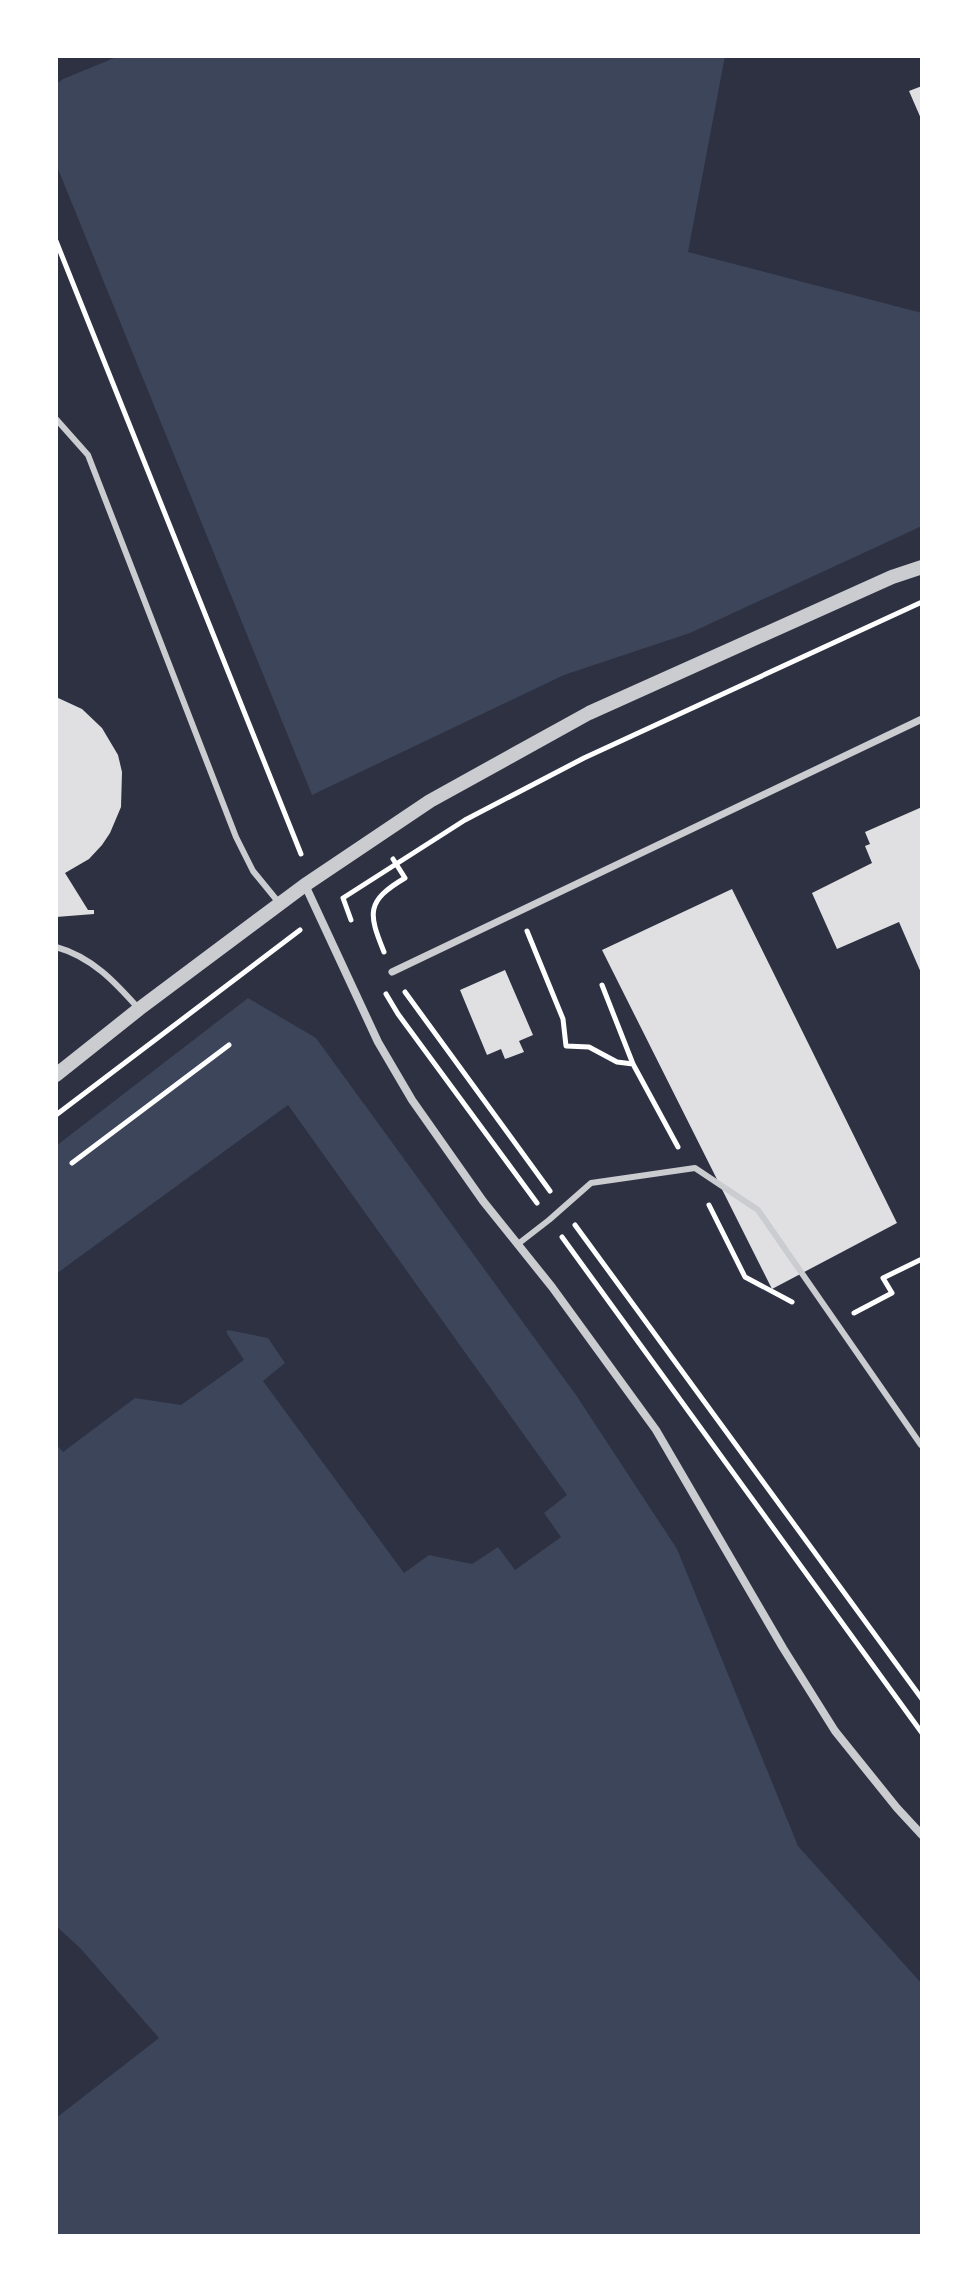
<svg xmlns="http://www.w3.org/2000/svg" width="978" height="2292" font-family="'Golos Text',sans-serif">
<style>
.green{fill:#3c4559}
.building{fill:#e0e0e3}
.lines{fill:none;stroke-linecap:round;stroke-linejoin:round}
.path{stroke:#fff;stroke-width:5}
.service{stroke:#caccd0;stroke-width:6}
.pedestrian{stroke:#caccd0;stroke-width:7}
.minor{stroke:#caccd0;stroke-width:8}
.tertiary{stroke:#caccd0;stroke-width:14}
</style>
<rect width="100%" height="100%" fill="#2d3142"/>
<path class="green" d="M119 56H725L688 252 922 313V526L690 633 564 675 312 795 56 164V84L63 79Z
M248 998 316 1038 576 1395 677 1549 798 1846 922 1984V2236H56V2118L159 2038 80 1948 56 1926V1444L63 1452 135 1398 181 1405 244 1360 226 1332 228 1330 268 1338 285 1363 263 1381 404 1573 429 1555 472 1564 498 1547 515 1570 561 1537 544 1513 567 1495 288 1105 56 1274V1146Z"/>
<path class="building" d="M922 86V121L909 91Z
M56 697 82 709 102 728 118 755 122 772 121 807 110 833 102 845 89 859 65 873 88 910H94V914L56 917Z
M922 807V975L899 922 837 949 812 893 872 863 865 846 870 844 865 832Z
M732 889 897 1223 772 1289 602 950Z
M505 970 533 1035 519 1041 524 1052 505 1059 501 1049 487 1055 460 990Z"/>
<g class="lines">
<path class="path" d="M56 241 301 854
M343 898 351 920
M343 898 465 820 584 758 922 602
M527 931 563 1019 566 1046 589 1047 617 1062 633 1064
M384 952C368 913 366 901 405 878L393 859
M602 985 633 1064 678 1147
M405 992 550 1191
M386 994 398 1014 537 1203
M56 1115 300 930
M72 1163 229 1045
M709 1205 745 1277 792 1302
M575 1225 922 1699
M562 1237 922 1733
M854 1313 892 1293 883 1278 922 1259"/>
<path class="service" d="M56 419 88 455 236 837 253 871 280 904
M56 947C92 957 115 982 139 1009
M518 1244 549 1220 591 1183 695 1168 758 1210 921 1445"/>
<path class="pedestrian" d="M392 972 922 719"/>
<path class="minor" d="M305 885 378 1042 412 1100 483 1201 552 1287 656 1430 783 1648 835 1731 897 1808 922 1835"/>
<path class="tertiary" d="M56 1075 139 1009 305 885 430 801 589 713 892 577 922 567"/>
</g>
<rect width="978" height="2292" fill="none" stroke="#ffffff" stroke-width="116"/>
</svg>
